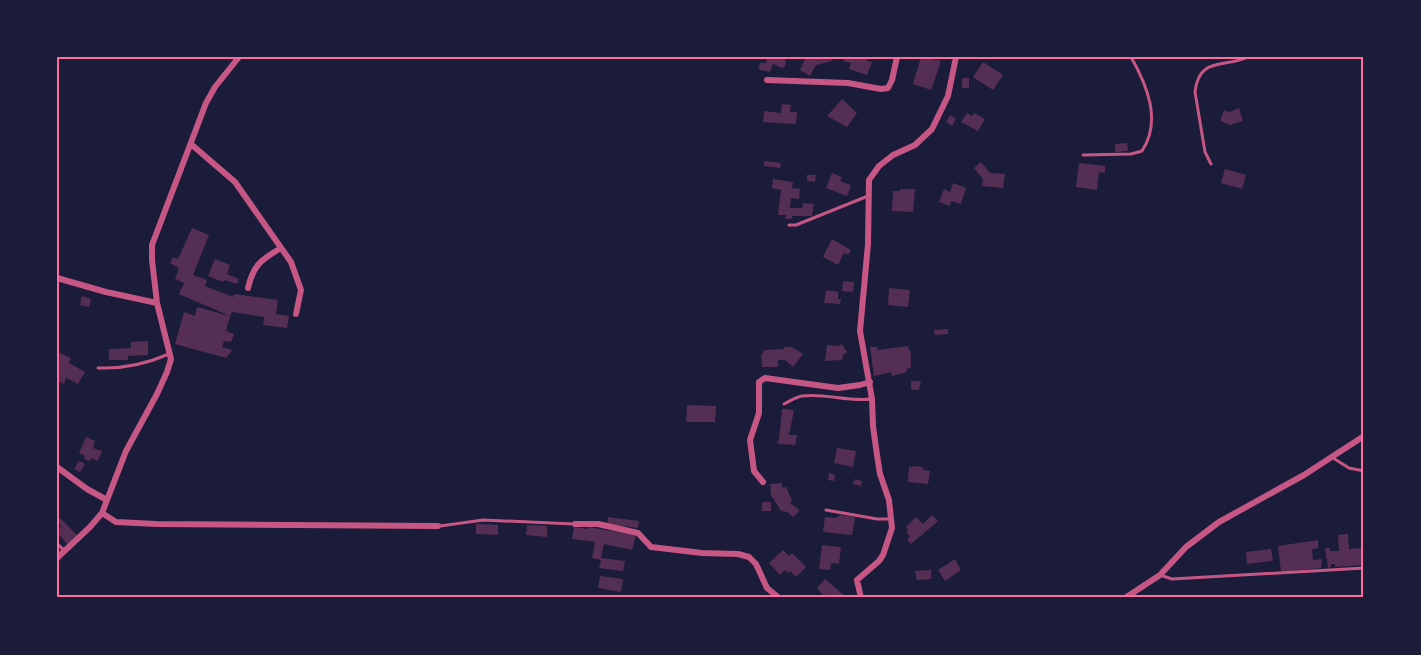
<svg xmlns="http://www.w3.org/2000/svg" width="1421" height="655" font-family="'Golos Text',sans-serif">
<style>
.building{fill:#542f53}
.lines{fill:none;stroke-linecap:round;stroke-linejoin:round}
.service{stroke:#c65784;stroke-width:3}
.minor{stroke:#c65784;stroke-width:6}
.neatline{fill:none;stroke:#ff6b9d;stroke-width:2}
</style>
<rect width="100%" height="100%" fill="#1b1b3a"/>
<path class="building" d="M767 57H784L786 62 785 66 782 68 773 64 770 72 758 69 760 63H766Z
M806 57H831L832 61 816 65 810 76 800 70Z
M845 57H868L867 61 872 62 867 75 849 69 851 63 843 61Z
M921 57 941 61 931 90 913 84Z
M983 62 1003 75 993 90 973 77Z
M962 78H969V88H962Z
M842 99 857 113 847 127 827 116Z
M782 104 791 105 790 112H797L796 124 763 122 764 111 781 113Z
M1239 108 1243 121 1230 125 1220 121 1224 110 1230 112Z
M967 113 972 116 974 113 985 119 978 131 961 122Z
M950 115 956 119 952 126 946 122Z
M1127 143 1128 151 1115 152V144Z
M764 161 781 163 780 168 764 166Z
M981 162 990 173 1005 174 1003 188 982 186 983 179 974 168Z
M1079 163 1105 166V173L1099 172 1097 190 1076 187Z
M1225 169 1246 175 1242 189 1221 183Z
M832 173 842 177 840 181 851 185 847 196 826 188Z
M807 175H816L815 182 807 181Z
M773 179 793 182 792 188 800 189 799 199 791 198 790 208H802L803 203 814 204 812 216H792V219H785L786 215H778L781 190 772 188Z
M953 183 966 188 961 204 951 201 950 206 939 202 944 189 950 192Z
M900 189H915L913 212 892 211 893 191H900Z
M192 228 209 235 193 275 207 280 205 286 233 297 234 294 278 300 276 314 289 316 287 328 263 325 264 317 232 312 230 316 179 294 184 283 175 279 179 268 170 263 173 257 178 259Z
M832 239 851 250 848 255 844 253 838 265 823 257Z
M215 259 230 265 227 274 239 279 237 284 224 280 223 282 208 276Z
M843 281 854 282 853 292 842 291Z
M889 288 910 290 908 307 888 305Z
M826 290 838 292V299H841L840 304 824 303Z
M82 296 91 299 89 307 80 305Z
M197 307 230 316 226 331 234 334 231 342 224 341 222 347 232 350 226 358 175 344 184 312 195 316Z
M948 329V334L935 335 934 330Z
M148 341V355L128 356V360H109V349L131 348V342Z
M842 344 847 352 843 355 842 360 825 361 827 345 839 346Z
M908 346 911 354V367L907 369V372L892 376 891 372 874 376 870 347H877L878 350Z
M784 347H792L803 354 793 367 785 360H778V367H762L761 355 765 350 784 349Z
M60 353 71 358 69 363 85 372 78 384 66 378 64 384 57 381V359Z
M911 381H921L919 390H911Z
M687 405 716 406 715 422H686Z
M782 409 794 410 789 435H797L795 445 780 444 777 442 779 440Z
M86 437 95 441 93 448 102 451 98 461 91 458 89 461 84 459 85 456 79 453Z
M837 448 856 451 853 467 834 463Z
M79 461 85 464 80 472 74 469Z
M918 466 923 468V470L930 471 928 484 908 482 909 467Z
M829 473 835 475 834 481 828 480Z
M855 479 862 481 861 486 853 484Z
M782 483V488L786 487 792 500 790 503 800 510 793 517 787 512 781 511 771 495 770 484Z
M762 502H771V511H762Z
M840 515 855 517 852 535 823 532 825 517 836 518Z
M932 515 938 521 911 544 907 540 910 536 906 532 908 530 906 527 916 517 923 524Z
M608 517 639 521 638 528 607 524Z
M60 518 77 535 67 544 57 532 61 526 57 521Z
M476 524 498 525V535L476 534Z
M527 525 547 526V537L526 535Z
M574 527 588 529V527L636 535 632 550 604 544 601 558 625 561 623 571 599 568 601 560 592 558 595 542 572 539Z
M1348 534 1349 549 1364 548V565L1335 567V564H1331V567L1328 568 1325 548H1330V551H1339L1338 535Z
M1318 540V548L1312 549 1313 560 1322 559 1321 568 1281 572 1278 546Z
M822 545 841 547 839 564 831 563 830 570 819 569Z
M1271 549 1273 561 1247 564 1246 552Z
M783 550 789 556 792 553 806 567 796 577 790 571 788 573 785 570 780 575 769 563Z
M955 559 961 570 945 581 938 570Z
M931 570V579L917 580 915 571Z
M600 576 623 579 621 592 598 588Z
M825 579 847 598H822L824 597 817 588Z"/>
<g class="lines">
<path class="service" d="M1083 155 1131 154 1142 151C1162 121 1147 85 1131 57
M1211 164 1205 152 1195 92C1199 56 1225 68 1248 57
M789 225H796L868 196
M98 368C123 369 146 364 169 354
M784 404C790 401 796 397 802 396 825 393 848 402 871 399
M1333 458 1349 468 1364 471
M826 510 877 519H890
M440 526 483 520 574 524
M57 544 64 550
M1160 575 1172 579 1364 568"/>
<path class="minor" d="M767 80 848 83 881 89 888 88 892 80 897 57
M192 145 235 182 291 262 301 290 296 314
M57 278 106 292 157 303
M248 288C253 265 262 259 281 248
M57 467 87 489 107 500
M763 482 754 471 750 440 759 413V382L765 378 838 388 860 385 870 382
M102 513 116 522 156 524 438 526
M575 524H598L638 533 651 547 702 553 738 554 749 557 756 564 767 588 779 598
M57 558 90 527 102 513 126 451 157 394 167 372 171 359 157 303 152 260V245L206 103 215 87 239 57
M861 598 857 580 879 561 883 555 892 528 889 500 880 474 877 455 873 426 872 399 860 331 868 244 869 180 879 166 893 155 915 145 932 129 948 96 956 57
M1125 598 1160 575 1186 547 1219 522 1304 475 1364 436"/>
</g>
<rect width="1421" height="655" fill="none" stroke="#1b1b3a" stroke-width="117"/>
<rect x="58" y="58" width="1304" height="538" class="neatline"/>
</svg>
